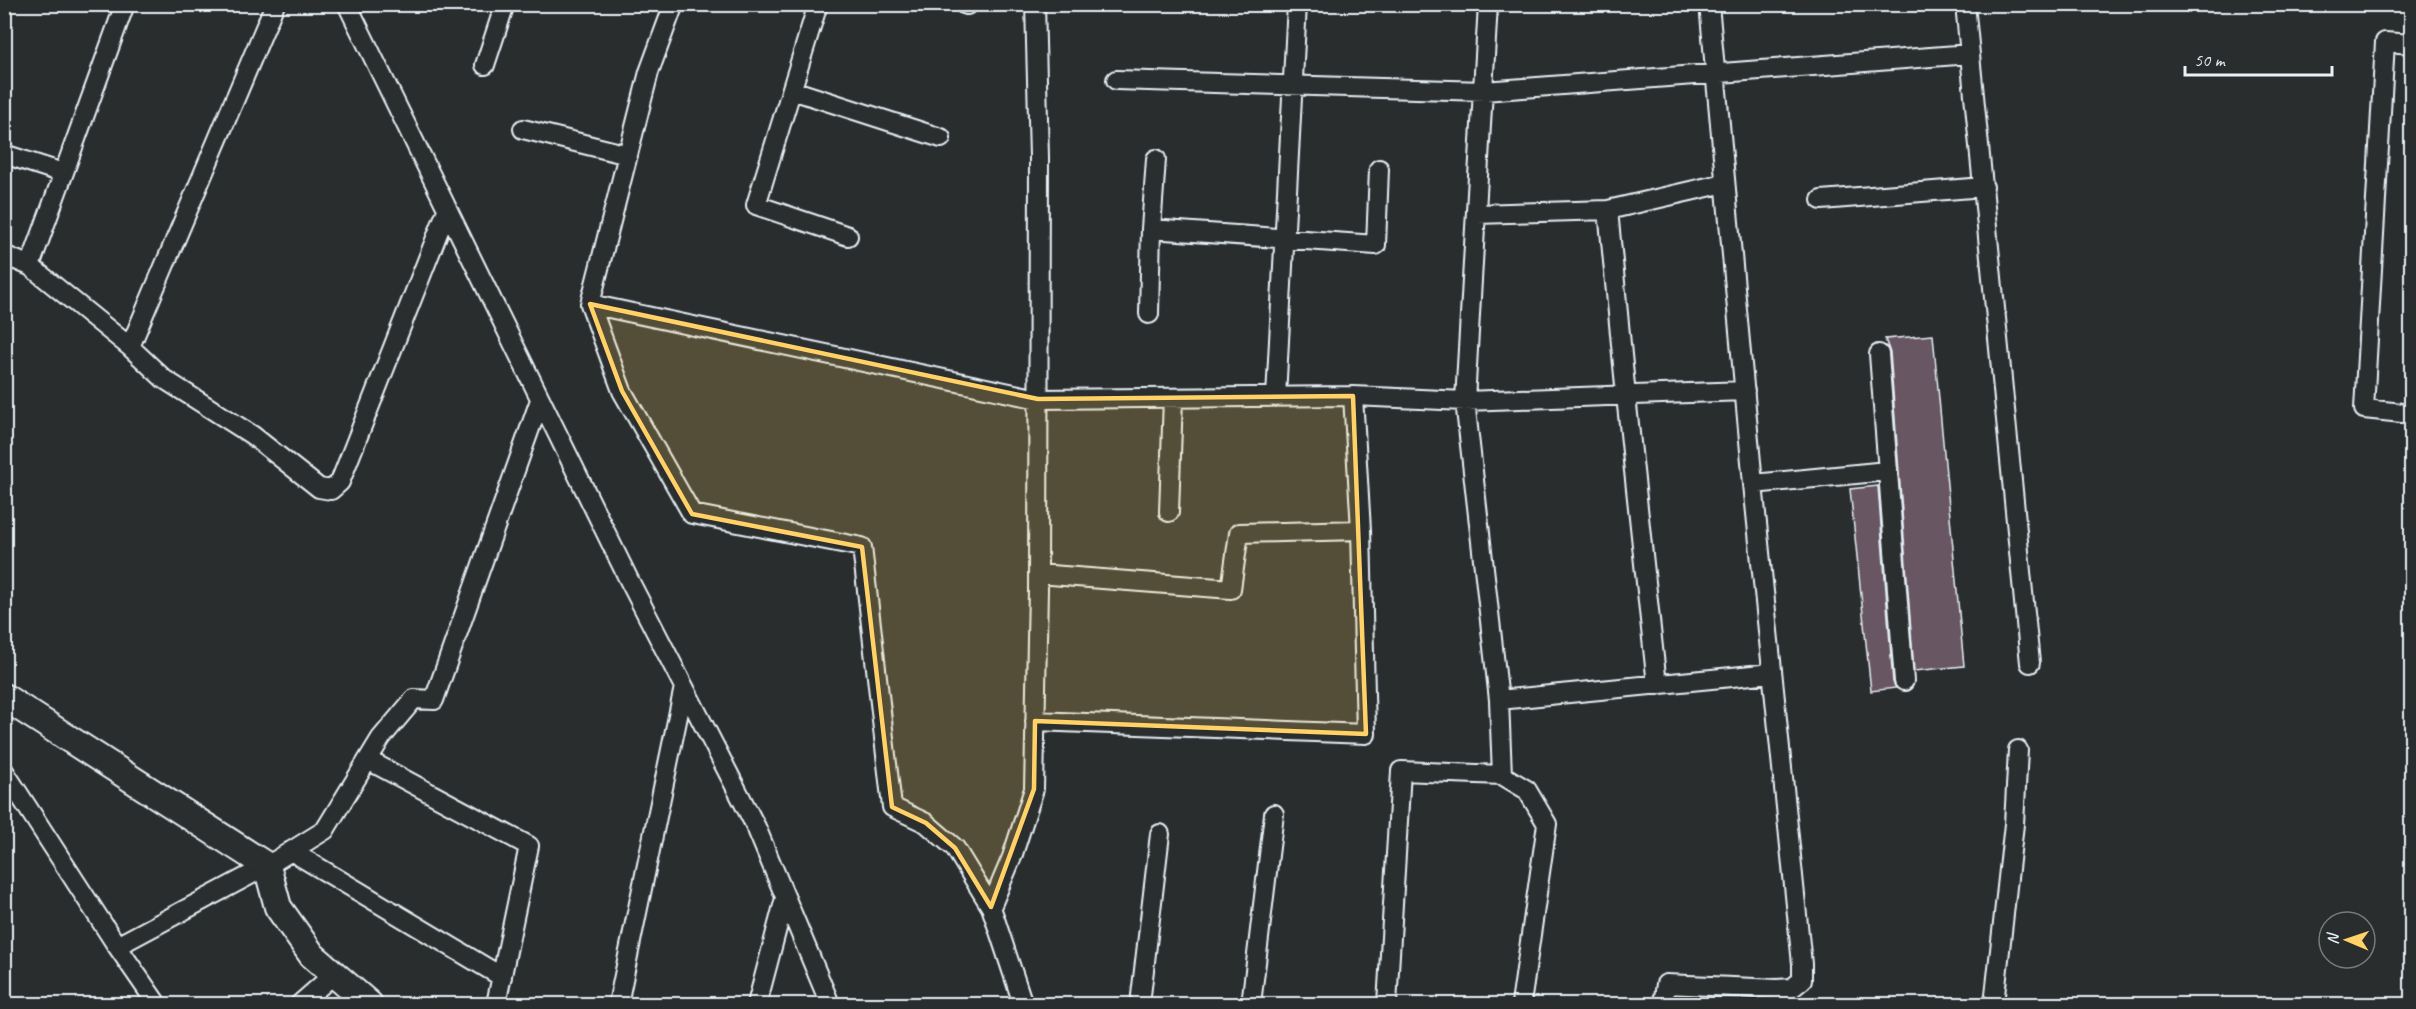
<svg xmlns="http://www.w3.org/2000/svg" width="2416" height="1009" font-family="Caveat,sans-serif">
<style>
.building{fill:#675762;stroke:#e8f1f8;stroke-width:1.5}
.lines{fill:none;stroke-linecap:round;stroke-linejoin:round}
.street-casing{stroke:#e8f1f8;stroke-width:22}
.secondary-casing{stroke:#e8f1f8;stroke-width:30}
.street{stroke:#2a2d2e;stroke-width:18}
.secondary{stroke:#2a2d2e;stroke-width:26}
.marked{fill:#ffd166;fill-opacity:0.2;stroke:#ffd166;stroke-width:4.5;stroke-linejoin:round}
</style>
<rect width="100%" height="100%" fill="#2a2d2e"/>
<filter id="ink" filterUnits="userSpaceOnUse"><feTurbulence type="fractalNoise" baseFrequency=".0167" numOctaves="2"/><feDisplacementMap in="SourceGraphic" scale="12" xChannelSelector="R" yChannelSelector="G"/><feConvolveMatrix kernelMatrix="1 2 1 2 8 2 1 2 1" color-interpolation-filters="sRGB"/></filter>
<g filter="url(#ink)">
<path class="building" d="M1933 335 1964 666 1914 671 1890 353 1885 339Z
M1878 486 1893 682 1896 688 1871 691 1850 489Z"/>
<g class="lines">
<g class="street-casing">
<path id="street" d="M347 4 629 580 756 827 830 1004
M674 4 649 72 590 304 1038 399 1353 396
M818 4 756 205 848 236
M964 4 967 5
M1965 4 2030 663
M2412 44 2385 42 2364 409 2412 414
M485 65 505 4
M1116 80 1484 91 1970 54
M792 90 941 138
M523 129 628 155
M4 154 63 173
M1821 200 1984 187
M1477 214 1608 210
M1151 229 1376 245 1379 169
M4 255 30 266 125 4
M30 266 130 347 275 4
M590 304 622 391 692 514 862 547 892 807 926 823 955 848 991 907
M1149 314 1151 229 1156 159
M130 347 164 379 252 435 319 488 331 490 340 482 447 210
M1879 354 1904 681
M1276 397 1297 4
M1753 484 1887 471
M1169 512 1173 398
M1038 574 1231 589 1239 533 1361 530
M1657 685 1626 396 1608 210 1725 183
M1499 700 1772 673
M1035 721 1366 734 1361 530 1353 396 1465 401 1745 391
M368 760 529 846 496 1004
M4 771 117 946 267 866 325 830 381 738 414 699 434 700 540 400
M1502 775 1527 790 1547 824 1521 1004
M291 851 502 977
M117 946 157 1004
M300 1004 334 974
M618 1004 684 687
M757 1004 785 898
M1023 1004 991 907 1012 857 1034 789 1038 590 1039 157 1035 4
M1140 1004 1160 834
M1251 1004 1274 814
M1387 1004 1401 771 1502 775 1499 700 1465 401 1488 4
M1663 1004 1666 984 1777 989 1792 988 1802 980V964L1753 484 1709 4
M1994 1004 2014 824 2018 750"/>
</g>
<g class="secondary-casing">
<path id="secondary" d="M4 697 267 866 278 907 312 955 369 1004"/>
</g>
<use href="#street" class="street"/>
<use href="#secondary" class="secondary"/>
</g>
</g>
<path class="marked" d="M590 304 1038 399 1353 396 1366 734 1035 721 1034 789 991 907 955 848 926 823 892 807 862 547 692 514 622 391Z"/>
<rect width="2416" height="1009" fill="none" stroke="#2a2d2e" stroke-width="24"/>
<rect x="12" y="12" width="2392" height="985" fill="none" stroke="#e8f1f8" stroke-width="2" filter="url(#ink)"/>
<g transform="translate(2347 940) rotate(272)"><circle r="28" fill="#2a2d2e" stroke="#767b7f" stroke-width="1.5"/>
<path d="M0-4.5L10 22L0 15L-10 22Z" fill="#ffd166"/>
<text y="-9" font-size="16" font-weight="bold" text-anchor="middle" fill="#e8f1f8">N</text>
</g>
<path d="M2185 66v9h147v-9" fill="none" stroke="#e8f1f8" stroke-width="3"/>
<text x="2194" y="66" font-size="18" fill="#e8f1f8" stroke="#2a2d2e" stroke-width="4.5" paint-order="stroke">50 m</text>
</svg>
